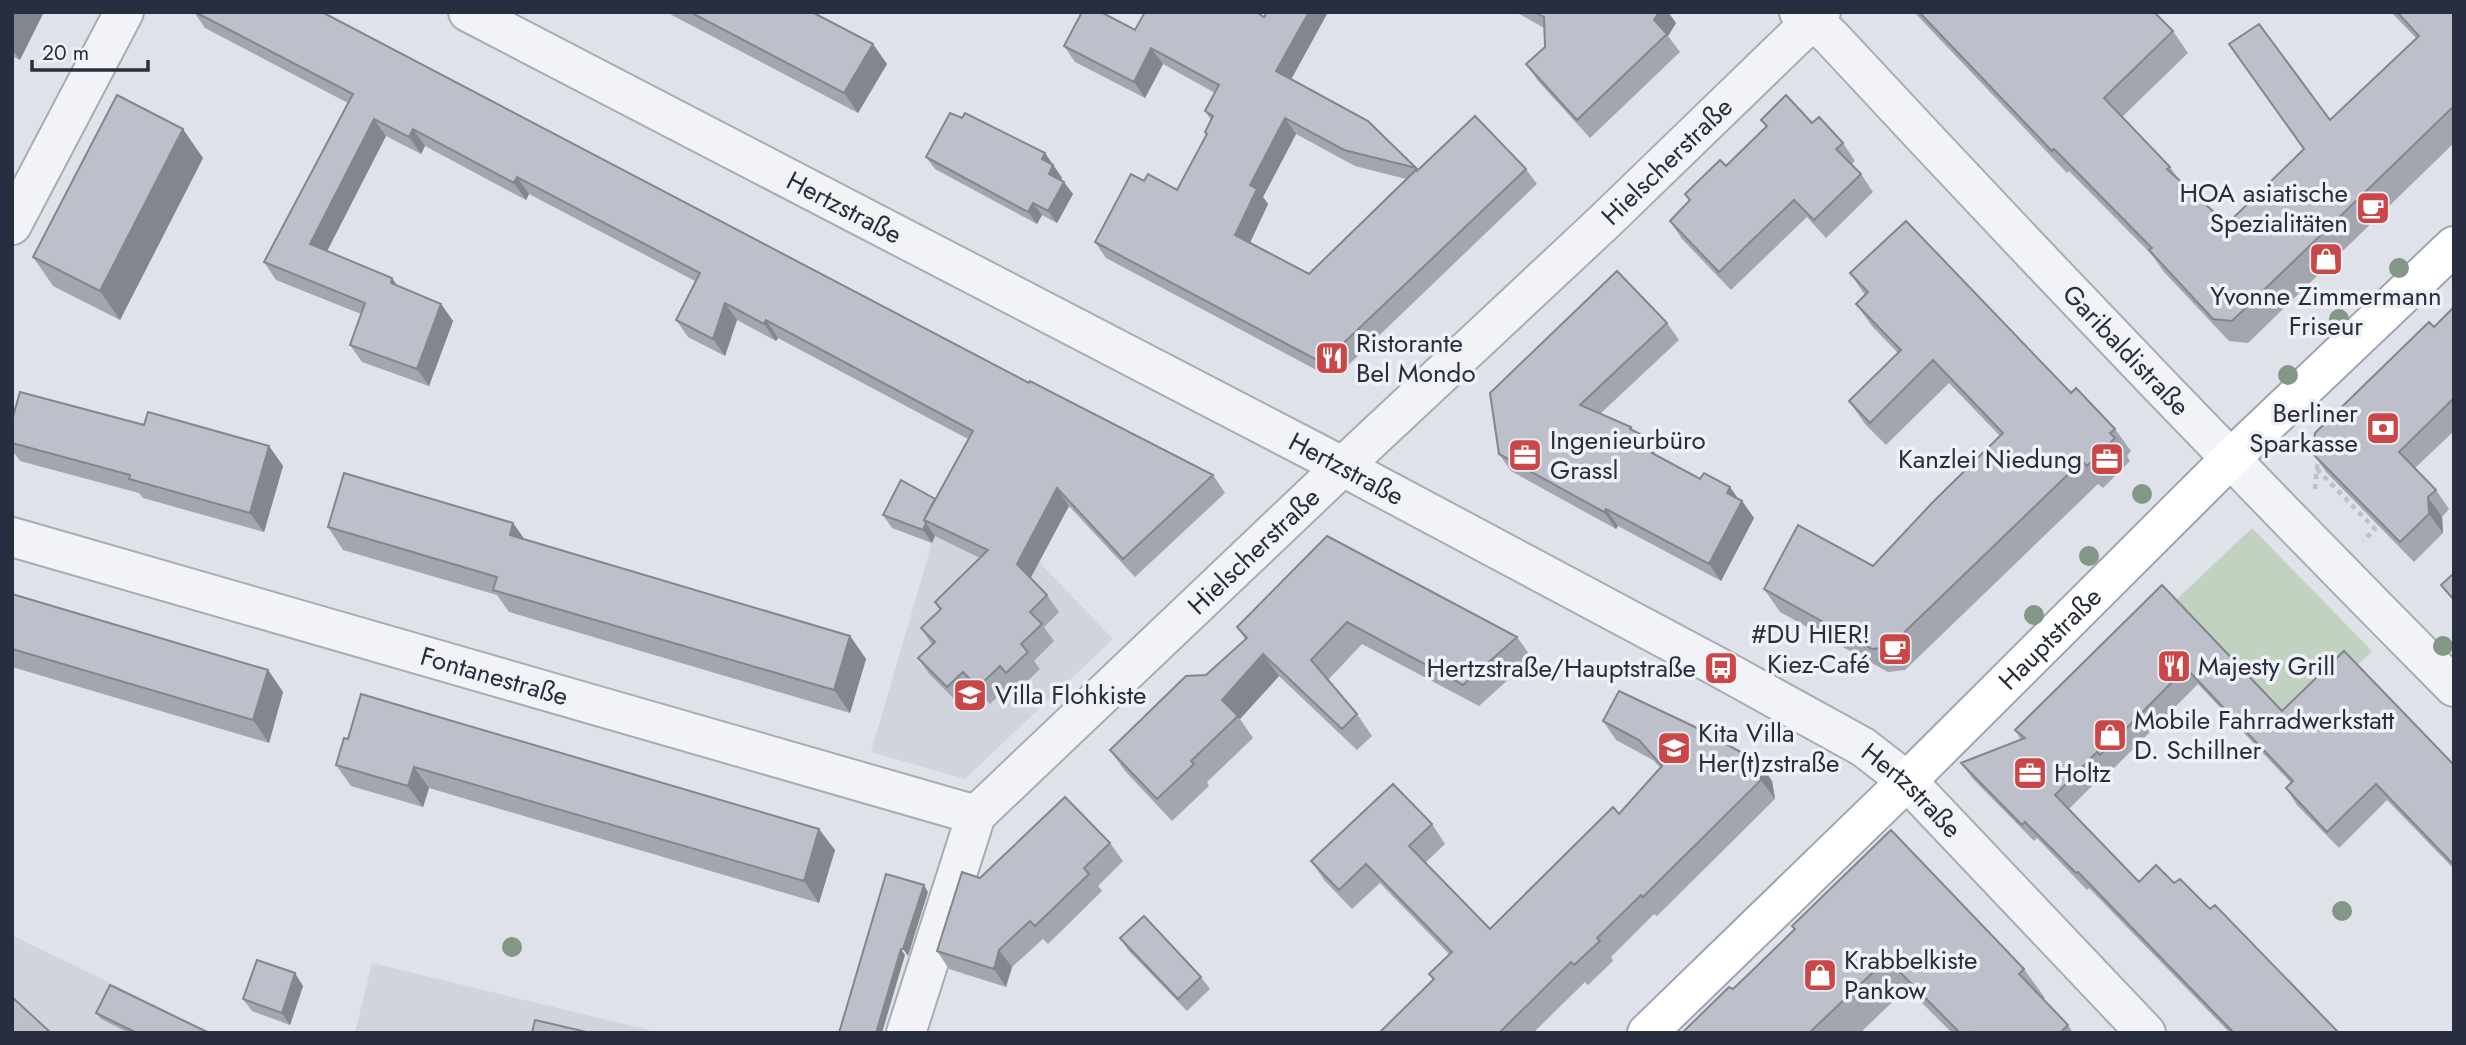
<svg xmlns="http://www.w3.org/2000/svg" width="2466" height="1045" font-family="Jost,sans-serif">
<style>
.built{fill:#d1d4dd}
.green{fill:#c2d2c1}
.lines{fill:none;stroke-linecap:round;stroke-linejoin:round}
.minor-casing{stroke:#a8acb5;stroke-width:42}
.major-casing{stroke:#9fa4b4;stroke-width:42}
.path{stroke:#bdc0c7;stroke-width:4.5;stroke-dasharray:5 5;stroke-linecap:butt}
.minor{stroke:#f2f3f7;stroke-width:38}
.major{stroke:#fff;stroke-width:38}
.tree{fill:#839786}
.wall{fill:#a3a5af;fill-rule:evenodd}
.shaded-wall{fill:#84868e}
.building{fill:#bdc0cb;stroke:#84868e;stroke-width:2}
.labels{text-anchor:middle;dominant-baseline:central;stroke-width:7;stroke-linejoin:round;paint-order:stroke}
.street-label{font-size:26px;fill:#282d3f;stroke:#eff1f6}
.poi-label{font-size:26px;fill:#282d3f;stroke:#eff1f6;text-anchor:start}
</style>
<rect width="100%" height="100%" fill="#dfe2e8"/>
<path class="built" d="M946 514 1039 562 1113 639 965 779 871 752 932 543Z
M12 935 34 946 213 1033H12Z
M372 963 661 1033H355Z"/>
<path class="green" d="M2252 528 2372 651 2294 728 2174 602Z"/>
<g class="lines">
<g class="minor-casing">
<g id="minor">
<path id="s1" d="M468 12 1317 453 1718 667 1863 747 1907 781 2146 1033"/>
<path id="s2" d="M1799 12 1813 20 1832 38C2036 258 2243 474 2454 687"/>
<path d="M12 225 124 12"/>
<path id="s3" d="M12 537 976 815"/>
<path id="s4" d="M906 1033 976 815 1342 467 1603 223 1821 12"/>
</g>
</g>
<g class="major-casing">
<g id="major">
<path id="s5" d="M1647 1033 1907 781 2229 460 2454 246"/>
</g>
</g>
<path class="path" d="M2317 469 2375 529 2363 541
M2315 489 2318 456"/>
<use href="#minor" class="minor"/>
<use href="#major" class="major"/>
</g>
<g class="tree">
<circle cx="2399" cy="268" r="10"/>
<circle cx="2339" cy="319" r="10"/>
<circle cx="2288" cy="375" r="10"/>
<circle cx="2142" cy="494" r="10"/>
<circle cx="2089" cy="556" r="10"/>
<circle cx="2034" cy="615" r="10"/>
<circle cx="2443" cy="646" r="10"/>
<circle cx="2342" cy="911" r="10"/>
<circle cx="512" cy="947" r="10"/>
</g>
<path class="wall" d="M12 12 20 60 12 56Z
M194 12H322L1029 383 1213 475 1225 493 1135 577 1069 506 1030 578 1047 595 1059 612 1044 627 1054 641 1034 661 1040 669 1018 690 1012 683 990 704 975 689 959 704 930 675 918 658 932 645 921 628 940 610 935 602 980 558 935 536 932 543 892 528 883 515 935 499 968 439 778 338 776 341 737 320 725 356 688 337 676 320 695 281 529 194 526 200 425 146 421 154 386 136 327 251 398 286 441 304 453 321 429 386 362 362 350 345 361 314 276 280 264 262 348 103 205 28Z
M666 12H812L887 64 858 113Z
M1267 12H1328L1291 79 1416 168 1418 171 1526 169 1537 184 1340 373 1326 375 1106 258 1095 242 1144 181 1177 190 1206 135 1205 132 1211 120 1205 111 1215 93 1163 64 1145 98 1075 62 1064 46 1135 30 1264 17ZM1296 134 1355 166 1406 179 1309 274 1250 243 1268 204 1263 197Z
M1516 12H1668L1676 23 1668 36 1680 52 1590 138 1539 82 1526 64 1545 47 1544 28Z
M1914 12H2154L2173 31 2188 53 2122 117 2170 167 2179 180 2227 224 2304 149 2330 120 2416 38 2391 12H2454V143L2248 343 2229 341 2164 272 2152 255 2069 171 2067 173Z
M962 118 1045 153 1062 178 1061 180 1073 194 1057 223 1042 215 1037 224 935 169 926 157Z
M1761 120 1812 123 1843 143 1855 161 1851 165 1861 174 1873 192 1826 238 1807 217 1731 290 1682 239 1670 221 1690 201 1685 194 1726 166 1766 127Z
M203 158 120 320 53 286 33 257Z
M1850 273 2071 393 2115 429 2131 451 2127 456 2130 461 2103 488 2098 484 1905 670 1888 672 1780 612 1764 589 1873 566 2000 436 1949 383 1886 445 1865 424 1849 401 1898 353 1872 326 1856 304 1865 295Z
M2454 307V431L2415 468 2436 490 2449 509 2442 517 2443 533 2414 562 2327 473 2313 454Z
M1667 323 1679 340 1600 414 1633 431 1655 453V454L1700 479 1730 487 1738 499 1742 501 1754 518 1721 581 1618 526 1616 529 1511 471 1499 454Z
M12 420 144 425 269 446 283 466 264 532 143 498 139 493 20 461 12 450Z
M513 523 525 540 850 636 866 659 850 713 509 612 497 595 343 550 328 527Z
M1327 536 1517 637 1532 658 1479 706 1362 644 1328 680 1357 714 1372 736 1357 750 1279 676 1240 719 1253 738 1207 782 1209 786 1172 821 1125 771 1110 750 1206 675 1246 640 1237 627Z
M2162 585 2282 711 2454 765V869L2387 800 2339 848 2297 805 2286 788 2291 783 2198 684 2111 771 2109 769 2069 809 2139 882 2174 883 2210 909 2339 1033H2230L2089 888 2087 890 2037 838 2034 841 1973 779 1961 763 2021 740 2015 730Z
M12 594 268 670 283 692 269 743 12 667Z
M1603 721 1759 762 1772 781 1775 799 1657 916 1654 914 1611 957 1613 961 1588 985 1585 982 1533 1033H1379L1433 980 1429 974 1449 954 1380 883 1352 909 1325 881 1311 861 1432 824 1445 844 1425 863 1490 929 1619 814 1661 768 1653 760 1616 740Z
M344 738 835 850 819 903 429 788 423 807 351 786 336 765Z
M1110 843 1123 861 1098 886 1102 891 1048 944 1043 939 1012 967 1006 987 949 969 937 951 980 878Z
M1792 926 2024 969 2045 998 2043 999 2068 1025 2073 1033H1952L1907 988 1860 1033H1682L1733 989 1794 929Z
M1120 938 1201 977 1210 989 1187 1011 1128 950Z
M303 986 290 1025 252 1011 243 999Z
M96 1013 209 1033H129L101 1019Z"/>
<path class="shaded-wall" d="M14 12H44L20 60 12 49V15Z
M1309 12H1328L1287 87 1276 71Z
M1659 12H1668L1676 23 1668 36 1654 20Z
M873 44 887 64 858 113 844 93Z
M1151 48 1163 64 1145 98 1134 82Z
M1285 118 1296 134 1263 197 1268 204 1246 251 1235 235 1250 185Z
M374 119 386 136 322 261 310 244Z
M183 129 203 158 120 320 100 291Z
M413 129 425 146 421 154 409 137Z
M1045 153 1062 178 1057 186 1049 174 1042 159Z
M517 177 529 194 526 200 514 183Z
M1064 182 1073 194 1057 223 1048 211Z
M1033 203 1042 215 1037 224 1028 212Z
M392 278 404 295 391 283Z
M725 303 737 320 725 356 713 339Z
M441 304 453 321 429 386 417 369Z
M766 320 778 338 776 341 764 324Z
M1631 427 1641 442 1644 436 1655 453 1651 462 1639 446 1630 429Z
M269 446 283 466 264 532 250 513Z
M1730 487 1741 503 1742 501 1754 518 1721 581 1709 564 1727 493Z
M1057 488 1069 506 1029 581 1017 564Z
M2428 497 2442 517 2443 533 2429 514Z
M1606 509 1618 526 1616 529 1604 512Z
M513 523 529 546 510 535Z
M926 523 935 536 932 543 923 530Z
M850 636 866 659 850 713 834 690Z
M1263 654 1279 676 1240 719 1222 700Z
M268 670 283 692 269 743 253 720Z
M1759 762 1772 781 1775 799 1761 780Z
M414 767 429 788 423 807 408 786Z
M819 829 835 850 819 903 804 881Z
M924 885 928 892 908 956 903 949Z
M901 949 905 955 882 1033H876Z
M999 950 1012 967 1006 987 994 969Z
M295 973 303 986 290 1025 282 1013Z"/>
<path class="building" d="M195 12H322L1029 383 1030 381 1213 475 1123 559 1057 488 1017 564 1047 595 1030 612 1042 624 1021 644 1028 652 1006 673 1000 666 978 687 963 672 947 687 918 658 935 642 921 628 941 609 935 602 988 550 924 520 973 431 766 320 764 324 725 303 713 339 676 320 700 273 517 177 514 183 413 129 409 137 374 119 310 244 392 278 391 283 441 304 417 369 350 345 365 303 264 262 353 94Z
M690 12H812L873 44 844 93Z
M1082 12H1101L1135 30 1145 12H1256L1264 17 1267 12H1309L1276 71 1368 121 1416 168 1344 150 1285 118 1250 185 1257 189 1235 235 1309 274 1416 170 1417 171 1475 116 1526 169 1329 357 1315 359 1095 242 1131 174 1144 181 1148 174 1177 190 1207 134 1205 132 1213 116 1205 111 1219 85 1151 48 1134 82 1064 46Z
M1535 12H1659L1654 20 1667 34 1577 120 1526 64 1545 47 1544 17Z
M1919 12H2154L2173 31 2104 98 2170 167 2167 169 2227 224 2304 149 2229 44 2259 24 2330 120 2419 36 2397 12H2454V106L2232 321 2213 319 2149 250 2152 248 2054 149 2052 151Z
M117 95 183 129 100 291 33 257Z
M1786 95 1812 123 1819 117 1843 143 1836 149 1861 174 1814 220 1794 200 1719 272 1670 221 1690 200 1685 194 1720 160 1726 166 1767 126 1761 120Z
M950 113 962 118 965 113 1045 153 1042 159 1053 165 1049 174 1064 182 1048 211 1033 203 1028 212 926 157Z
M1906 221 2071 393 2076 388 2115 429 2110 433 2115 438 2087 466 2082 461 1889 647 1872 649 1764 589 1798 525 1873 566 1932 503 2003 433 1933 360 1870 423 1849 401 1901 350 1856 304 1868 292 1850 273Z
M1617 271 1667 323 1580 405 1631 427 1630 429 1644 436 1639 446 1700 479 1704 473 1730 487 1727 493 1742 501 1709 564 1606 509 1604 512 1499 454 1490 393Z
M2454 307V398L2399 452 2436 490 2428 497 2429 514 2400 542 2313 454 2315 433 2429 322 2434 327Z
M20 392 144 425 148 412 269 446 250 513 129 479 130 475 12 443V420Z
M344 473 513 523 510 535 850 636 834 690 493 590 497 577 328 527Z
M901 480 935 499 924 520 926 523 923 530 883 515Z
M1327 536 1517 637 1463 685 1347 622 1311 660 1357 714 1342 729 1263 654 1222 700 1238 716 1191 761 1194 764 1157 799 1110 750 1186 676 1206 675 1247 638 1237 627Z
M2454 573V600L2441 585Z
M2162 585 2282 711 2344 651 2454 765V865L2376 784 2327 832 2286 788 2293 781 2186 668 2100 755 2097 752 2055 795 2139 882 2156 865 2174 883 2180 879 2210 909 2215 905 2339 1033H2234L2078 872 2076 873 2025 822 2022 825 1961 763 2025 738 2015 730Z
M12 594 268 670 253 720 12 649Z
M1619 691 1693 726 1759 762 1761 780 1643 897 1641 895 1597 938 1600 941 1574 965 1571 962 1499 1033H1379L1434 979 1429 974 1452 952 1366 864 1339 890 1311 861 1393 784 1432 824 1409 846 1490 929 1613 807 1619 814 1662 766 1639 740 1603 721Z
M361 694 819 829 804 881 414 767 408 786 336 765 344 738 348 739Z
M1065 797 1110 843 1084 868 1089 874 1035 926 1030 921 999 950 994 969 937 951 962 872 980 878Z
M1891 830 2024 969 2019 974 2068 1025 2060 1033H1971L1970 1032 1969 1033H1960L1887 959 1809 1033H1682L1729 987 1733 989 1757 966 1795 929 1792 926Z
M886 874 924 885 903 949H901L876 1033H839Z
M1144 916 1201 977 1178 999 1120 938Z
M257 960 295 973 282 1013 243 999Z
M110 985 209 1033H137L96 1013Z
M12 997 51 1033H12Z
M535 1020 591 1033H532Z"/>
<defs>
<g id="cafe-square" transform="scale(1.75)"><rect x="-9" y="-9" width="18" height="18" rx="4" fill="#cb4647" stroke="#eff1f6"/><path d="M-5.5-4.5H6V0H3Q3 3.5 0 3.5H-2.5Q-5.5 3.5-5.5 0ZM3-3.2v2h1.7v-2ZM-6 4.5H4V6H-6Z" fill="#fff"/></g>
<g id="shop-square" transform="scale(1.75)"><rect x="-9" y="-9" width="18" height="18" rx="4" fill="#cb4647" stroke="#eff1f6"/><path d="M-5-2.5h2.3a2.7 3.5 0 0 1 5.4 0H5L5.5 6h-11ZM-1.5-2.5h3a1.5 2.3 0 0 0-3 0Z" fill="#fff"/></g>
<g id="restaurant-square" transform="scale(1.75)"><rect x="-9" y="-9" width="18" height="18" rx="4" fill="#cb4647" stroke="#eff1f6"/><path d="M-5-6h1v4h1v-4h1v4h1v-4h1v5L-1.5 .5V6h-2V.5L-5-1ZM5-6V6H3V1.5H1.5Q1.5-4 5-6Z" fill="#fff"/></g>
<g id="bank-square" transform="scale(1.75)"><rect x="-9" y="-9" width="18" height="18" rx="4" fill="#cb4647" stroke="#eff1f6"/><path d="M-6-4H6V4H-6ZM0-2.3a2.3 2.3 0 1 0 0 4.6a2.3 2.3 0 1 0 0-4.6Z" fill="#fff"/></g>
<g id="office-square" transform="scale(1.75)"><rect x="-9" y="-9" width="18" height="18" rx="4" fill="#cb4647" stroke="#eff1f6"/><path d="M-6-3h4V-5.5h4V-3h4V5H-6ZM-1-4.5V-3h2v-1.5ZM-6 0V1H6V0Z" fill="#fff"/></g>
<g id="bus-square" transform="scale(1.75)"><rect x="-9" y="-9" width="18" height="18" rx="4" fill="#cb4647" stroke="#eff1f6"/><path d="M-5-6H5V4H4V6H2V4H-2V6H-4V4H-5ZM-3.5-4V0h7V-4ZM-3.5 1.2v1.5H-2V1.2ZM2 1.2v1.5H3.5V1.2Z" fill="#fff"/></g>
<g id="school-square" transform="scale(1.75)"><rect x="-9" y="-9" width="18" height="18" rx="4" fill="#cb4647" stroke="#eff1f6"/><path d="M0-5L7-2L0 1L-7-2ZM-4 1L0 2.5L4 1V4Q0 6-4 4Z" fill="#fff"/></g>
</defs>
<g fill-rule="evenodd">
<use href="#cafe-square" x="2373" y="208"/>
<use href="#shop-square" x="2326" y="259"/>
<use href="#restaurant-square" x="1332" y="358"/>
<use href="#bank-square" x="2383" y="428"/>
<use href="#office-square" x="1525" y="455"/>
<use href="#office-square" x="2107" y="459"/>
<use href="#cafe-square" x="1895" y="649"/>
<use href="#restaurant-square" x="2174" y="666"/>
<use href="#bus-square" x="1721" y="668"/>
<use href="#school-square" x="970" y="695"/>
<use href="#shop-square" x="2110" y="735"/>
<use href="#school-square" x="1674" y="748"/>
<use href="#office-square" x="2030" y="773"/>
<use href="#shop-square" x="1820" y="975"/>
</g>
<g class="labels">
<g class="street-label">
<text stroke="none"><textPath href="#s4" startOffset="1180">Hielscherstraße</textPath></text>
<text stroke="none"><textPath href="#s1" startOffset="424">Hertzstraße</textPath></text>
<text stroke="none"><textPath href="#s2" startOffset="471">Garibaldistraße</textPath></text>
<text stroke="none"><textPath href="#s1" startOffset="990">Hertzstraße</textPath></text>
<text stroke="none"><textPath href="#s4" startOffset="612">Hielscherstraße</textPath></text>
<text stroke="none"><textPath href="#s5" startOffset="564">Hauptstraße</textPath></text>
<text stroke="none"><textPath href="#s3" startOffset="502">Fontanestraße</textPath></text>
<text stroke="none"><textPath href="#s1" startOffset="1642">Hertzstraße</textPath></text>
</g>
<g class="poi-label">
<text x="2348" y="193" text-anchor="end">HOA asiatische<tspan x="2348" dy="30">Spezialitäten</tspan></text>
<text x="2326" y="296" text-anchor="middle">Yvonne Zimmermann<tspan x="2326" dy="30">Friseur</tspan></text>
<text x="1356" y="343">Ristorante<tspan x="1356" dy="30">Bel Mondo</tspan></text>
<text x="2358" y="413" text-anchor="end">Berliner<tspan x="2358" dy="30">Sparkasse</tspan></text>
<text x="1550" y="440">Ingenieurbüro<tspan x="1550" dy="30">Grassl</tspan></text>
<text x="2082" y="459" text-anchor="end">Kanzlei Niedung</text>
<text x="1870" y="634" text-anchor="end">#DU HIER!<tspan x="1870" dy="30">Kiez-Café</tspan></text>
<text x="2198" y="666">Majesty Grill</text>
<text x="1696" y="668" text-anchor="end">Hertzstraße/Hauptstraße</text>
<text x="995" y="695">Villa Flohkiste</text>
<text x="2134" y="720">Mobile Fahrradwerkstatt<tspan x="2134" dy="30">D. Schillner</tspan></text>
<text x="1698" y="733">Kita Villa<tspan x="1698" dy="30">Her(t)zstraße</tspan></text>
<text x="2054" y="773">Holtz</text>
<text x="1844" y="960">Krabbelkiste<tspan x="1844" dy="30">Pankow</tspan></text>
</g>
</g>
<rect width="2466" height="1045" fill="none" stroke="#282d3f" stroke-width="28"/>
<path d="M32 60v10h116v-10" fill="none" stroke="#282d3f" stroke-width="3.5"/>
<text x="42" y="60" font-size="21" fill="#282d3f" stroke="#eff1f6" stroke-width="5" paint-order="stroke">20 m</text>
</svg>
